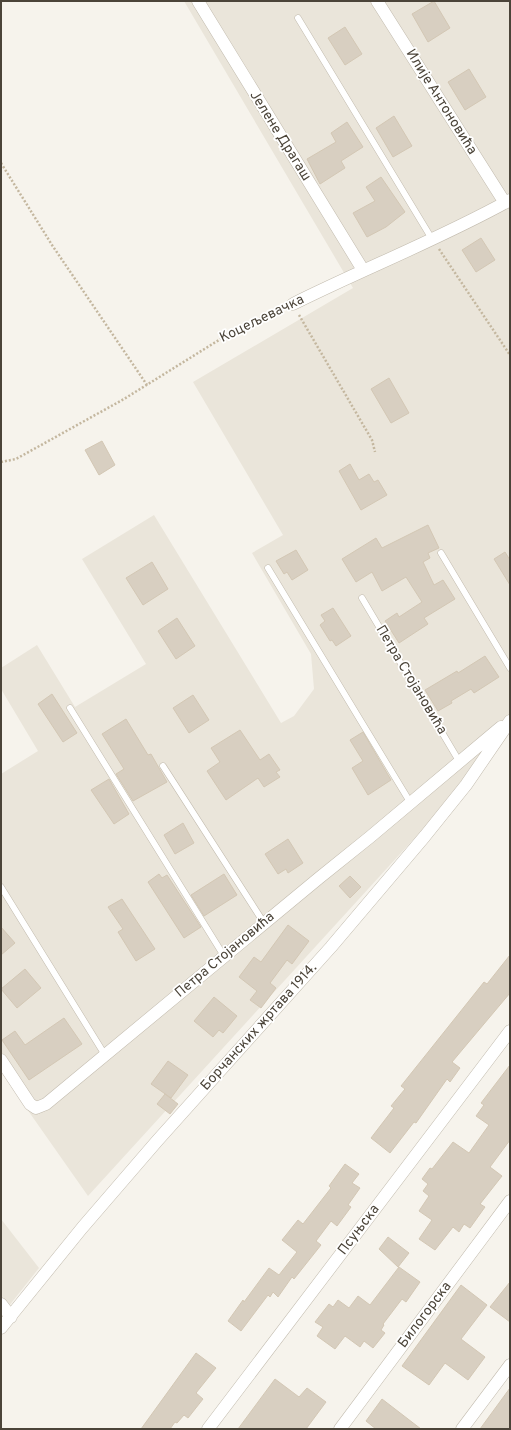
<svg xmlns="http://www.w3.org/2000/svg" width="511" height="1430" font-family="Overpass,sans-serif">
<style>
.residential{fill:#eae5da}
.building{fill:#d8cfc1;stroke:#d3c7b4}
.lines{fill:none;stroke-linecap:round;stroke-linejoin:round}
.lane-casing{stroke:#c2bbae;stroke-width:7}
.street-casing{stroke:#c2bbae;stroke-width:13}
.path{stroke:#c4b79f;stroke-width:2.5;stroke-dasharray:2 2;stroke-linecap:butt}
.lane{stroke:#fff;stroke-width:6}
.street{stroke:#fff;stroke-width:12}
.labels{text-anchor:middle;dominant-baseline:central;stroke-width:3.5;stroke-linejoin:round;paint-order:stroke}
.street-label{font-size:14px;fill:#4b4439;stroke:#fff}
</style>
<rect width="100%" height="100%" fill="#f6f3ec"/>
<path class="residential" d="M184 1H510V721L452 797 88 1196 1 1072V774L38 751 1 689V668L37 645 75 707 146 664 82 559 154 515 281 723 294 716 314 689 311 654 252 553 283 535 193 382 353 288Z
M1 1219 39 1268 1 1316Z"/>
<path class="building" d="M434 1 450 28 428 42 412 14Z
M345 27 362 54 345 65 328 38Z
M469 69 486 97 465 110 448 82Z
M394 116 412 146 393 157 376 128Z
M347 122 363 147 341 161 345 168 320 184 307 159 336 142 331 133Z
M381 177 405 212 386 227 367 237 353 213 375 201 366 187Z
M481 238 495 260 476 272 462 250Z
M389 378 409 413 391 423 371 389Z
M102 441 115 465 99 475 85 450Z
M350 464 359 480 369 474 374 482 378 480 387 495 361 510 339 471Z
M428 525 439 548 428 553 430 558 423 562 434 585 443 580 455 599 424 618 428 624 399 643 385 621 397 613 399 617 422 602 406 577 382 591 372 572 356 582 342 559 376 538 382 548Z
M296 550 308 570 292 580 287 572 284 574 276 561Z
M505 552 510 560V585L494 559Z
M152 562 168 589 143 605 126 578Z
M333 608 351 636 336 646 332 640 330 641 320 625 325 621 321 615Z
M177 618 195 646 176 659 158 631Z
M485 656 499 677 474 693 471 689 451 701 452 703 438 711 425 690 457 671 458 673Z
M52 694 77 733 63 742 38 704Z
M193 695 209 720 189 733 173 708Z
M126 719 148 755 151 754 167 782 133 801 116 774 124 769 102 734Z
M240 730 260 760 269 754 280 770 276 772 280 777 264 787 258 778 226 800 207 771 220 762 211 748Z
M363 732 391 780 368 795 352 768 363 761 350 740Z
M109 779 129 814 114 824 91 790Z
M183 823 194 843 175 854 164 835Z
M288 839 303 863 288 873 286 869 278 874 265 854Z
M159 874 162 878 167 875 201 927 184 938 148 882Z
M224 874 237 895 204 916 191 895Z
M350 876 361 887 350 898 339 886Z
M122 899 155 949 136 961 118 932 123 929 108 907Z
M288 925 309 941 292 964 287 960 270 983 276 988 261 1008 250 1000 257 991 239 977 254 957 261 962Z
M1 927 15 943 1 955Z
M510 955V993L452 1062 460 1068 450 1082 447 1079 416 1123 414 1122 390 1153 371 1138 394 1108 391 1106 405 1089 401 1086 484 982 487 984Z
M25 969 41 988 17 1008 1 989Z
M214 997 237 1016 223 1033 219 1030 213 1037 194 1021Z
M64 1018 82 1044 29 1080 2 1040 15 1031 25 1045Z
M168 1061 188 1075 171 1098 151 1084Z
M510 1065V1140L490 1167 502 1176 480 1204 485 1207 470 1228 464 1224 459 1232 453 1227 435 1250 419 1239 432 1220 419 1211 429 1196 423 1191 428 1184 422 1179 430 1168 432 1169 453 1142 469 1153 489 1125 476 1116 484 1105 481 1103Z
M165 1094 178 1104 170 1114 157 1104Z
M345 1164 359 1174 352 1183 360 1188 348 1205 351 1207 337 1226 331 1221 316 1241 321 1245 294 1279 292 1277 278 1297 273 1292 270 1297 268 1295 241 1331 228 1321 243 1300 244 1302 269 1268 279 1275 297 1252 282 1240 298 1220 303 1224 331 1188 329 1186Z
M388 1237 409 1253 398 1267 379 1249Z
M399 1267 420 1282 406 1302 402 1299 383 1324 384 1325 381 1330 385 1333 373 1348 364 1341 360 1347 345 1336 335 1349 317 1336 323 1327 315 1322 329 1304 333 1307 338 1300 349 1308 358 1296 370 1305Z
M510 1282V1322L490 1307Z
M461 1285 487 1305 461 1339 485 1357 468 1380 445 1363 429 1385 402 1366Z
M196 1353 216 1368 196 1393 203 1399 188 1418 184 1415 177 1423 175 1422 170 1429H141Z
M275 1379 299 1397 307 1388 326 1402 306 1429H238Z
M510 1388V1429H480Z
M382 1399 421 1429H376L366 1421Z"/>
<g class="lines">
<g class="lane-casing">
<path id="lane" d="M298 18 432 239
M441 553 510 668
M268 568 410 802
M362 598 459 761
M70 708 224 956
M163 766 264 923
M1 887 105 1055"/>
</g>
<g class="street-casing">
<path id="street" d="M198 1 363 270
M377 1 505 203
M293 304C365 268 440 239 510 200
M1 1060 30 1104 36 1108 46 1104 319 878 370 837 501 727
M1 1304 11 1317
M1 1328 82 1228 157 1141 331 947 425 836 466 785 510 721
M208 1429 510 1031
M340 1429 510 1201
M462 1429 510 1365"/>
</g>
<path class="path" d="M1 163 52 245 147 385
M439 249 510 355
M299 315 372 440 375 452
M1 462 16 459 124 399 235 330 282 309"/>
<use href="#lane" class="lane"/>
<use href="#street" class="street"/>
</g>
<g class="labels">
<g class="street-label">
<text transform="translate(441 102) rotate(58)">Илије Антоновића</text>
<text transform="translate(280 136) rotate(58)">Јелене Драгаш</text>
<text transform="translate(262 319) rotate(-26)">Коцељевачка</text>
<text transform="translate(411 680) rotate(59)">Петра Стојановића</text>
<text transform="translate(225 955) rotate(-40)">Петра Стојановића</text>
<text transform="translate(259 1027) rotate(-48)">Борчанских жртава 1914.</text>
<text transform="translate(359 1230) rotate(-53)">Псуњска</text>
<text transform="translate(425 1315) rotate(-53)">Билогорска</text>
</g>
</g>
<rect width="511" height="1430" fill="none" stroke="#4b4439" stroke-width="4"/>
</svg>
